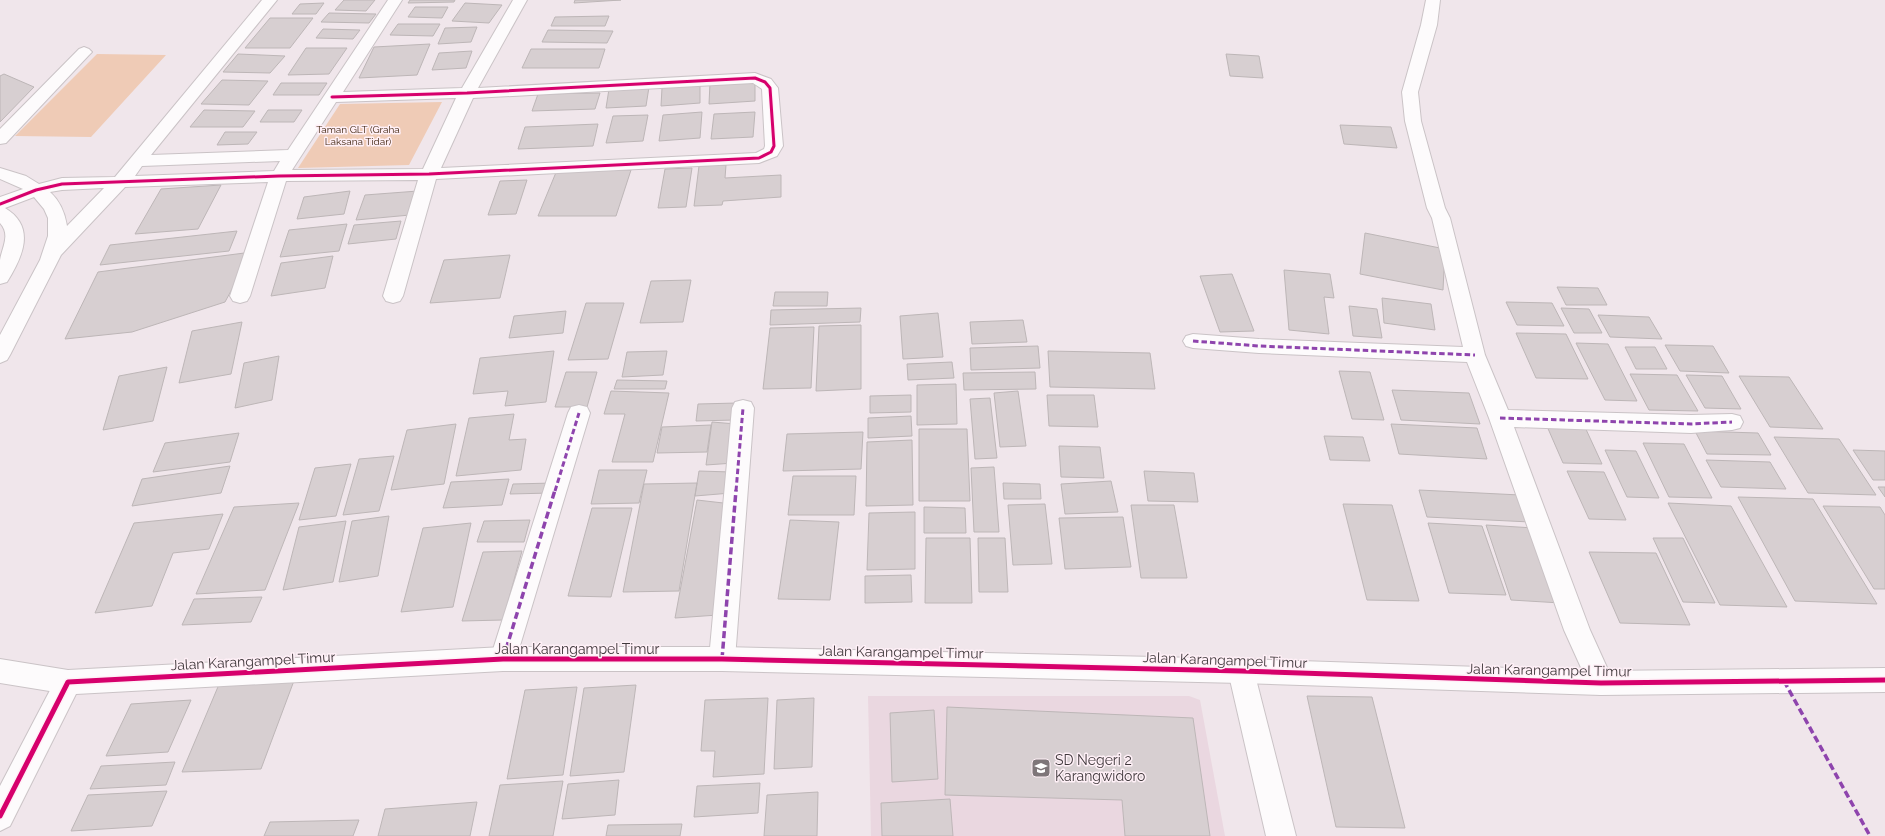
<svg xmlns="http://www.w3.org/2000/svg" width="1885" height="836" font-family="Raleway,sans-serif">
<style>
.built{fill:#ead7e0}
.green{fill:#efcbb6}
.building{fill:#d7cfd1;stroke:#bdb6b7}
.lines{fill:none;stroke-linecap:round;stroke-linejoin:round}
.minor-casing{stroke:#cac3c6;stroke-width:2}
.tertiary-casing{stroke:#cac3c6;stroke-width:2}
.minor{fill:#fdfbfc;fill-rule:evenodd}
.tertiary{fill:#fdfbfc;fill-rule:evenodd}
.quiet-far1{stroke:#8e44ad;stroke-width:3;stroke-dasharray:5.5 3;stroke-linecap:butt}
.quiet{stroke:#8e44ad;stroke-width:3.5;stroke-dasharray:7 3.5;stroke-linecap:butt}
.cycleway-far1-casing{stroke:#fff0f7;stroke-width:5}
.cycleway-casing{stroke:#fff0f7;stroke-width:8}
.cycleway-far1{stroke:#d6006c;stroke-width:3}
.cycleway{stroke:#d6006c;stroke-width:5}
.labels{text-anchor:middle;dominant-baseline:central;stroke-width:3;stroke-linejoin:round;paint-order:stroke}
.far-park-label{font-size:10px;fill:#40240e;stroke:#fff0f7}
.near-street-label{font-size:14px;fill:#40393c;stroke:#fff0f7}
.near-poi-label{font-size:14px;fill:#40393c;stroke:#fff0f7;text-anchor:start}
</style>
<rect width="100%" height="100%" fill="#f0e6eb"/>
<path class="built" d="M868 696H1189L1200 700 1225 836H871Z"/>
<path class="green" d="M97 54 166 55 91 137 15 136Z
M442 102 409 165 298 168 340 104Z"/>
<path class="building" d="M344 0H375L366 11 335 10Z
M410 0H455L454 2 408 3Z
M575 0H621L574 3Z
M324 3 316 14H292L300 4Z
M465 3 502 5 489 23 452 21Z
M415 7H448L442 18 408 17Z
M329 13 376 14 369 23 321 22Z
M609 16 605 26H551L555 17Z
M270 18H313L290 48H245Z
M398 24H440L433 36 390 35Z
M477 27 471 42 438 44 445 28Z
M323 29 360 30 353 39 316 38Z
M548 30 613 31 607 43 542 42Z
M430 44 417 75 359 78 374 47Z
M306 48H347L329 74 288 75Z
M531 49H605L599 68H522Z
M472 51 466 68 432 70 439 53Z
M238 54 285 56 270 73 223 72Z
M1226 54 1259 56 1263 78 1230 76Z
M4 74 34 87 0 122V76Z
M222 80 268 81 249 105 201 104Z
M755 80V101L709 104 710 83Z
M281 83H327L319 95H273Z
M700 85V103L661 106 662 88Z
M649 87 646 106 606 108 609 89Z
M600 93 595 109 532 111 538 94Z
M204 110 255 111 243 127H190Z
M268 110H302L294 122H260Z
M702 112 700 138 659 141 663 115Z
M755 112 753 137 711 139 714 114Z
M648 115 643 141 606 143 613 116Z
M598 124 593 146 518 149 525 127Z
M1340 125 1391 127 1397 148 1344 144Z
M225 132H257L248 144 217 145Z
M726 165 725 178 781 175V197L723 201 722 205 694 206 699 166Z
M692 168 686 207 658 208 665 169Z
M557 170H631L616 216H538Z
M527 180 516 214 488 215 500 181Z
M221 185 198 229 135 234 161 189Z
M350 191 344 214 297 219 304 197Z
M418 191 410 215 356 220 365 195Z
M401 221 396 239 348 244 354 225Z
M347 224 339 251 280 257 289 230Z
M237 231 229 251 100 265 110 245Z
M1365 233 1445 249 1443 290 1360 274Z
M252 252 225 302 132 332 65 339 98 272Z
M510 255 500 298 430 303 444 260Z
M333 256 325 288 271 296 281 263Z
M1284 270 1330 274 1334 298 1324 297 1329 334 1289 330Z
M1232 274 1254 331 1220 332 1200 276Z
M691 280 683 322 640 323 651 281Z
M1557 287 1598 288 1607 305H1566Z
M775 292H828L827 306H773Z
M1382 298 1431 304 1435 330 1384 323Z
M1506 302 1552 303 1564 326 1517 325Z
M586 303H624L608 359 568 360Z
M1349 306 1377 309 1382 338 1353 336Z
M861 308 860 322 770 325 771 310Z
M1561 308 1589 309 1602 333H1574Z
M566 311 563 333 509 338 514 316Z
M938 313 943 357 903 359 900 316Z
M1598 315 1649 317 1662 339 1610 337Z
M1023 320 1027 342 972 344 970 322Z
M242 322 231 374 179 383 192 331Z
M861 325V389L816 391 819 326Z
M814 327 811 388 763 389 770 328Z
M1516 333 1566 334 1588 379 1536 378Z
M1576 343 1608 344 1637 401 1605 400Z
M1665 345 1713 346 1729 373 1680 371Z
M1038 346 1040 368 971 370 970 348Z
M1625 347H1655L1667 369H1636Z
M554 351 546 402 505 406 508 391 473 394 480 358Z
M667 351 663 375 622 377 627 352Z
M1048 351 1150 353 1155 389 1050 387Z
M279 356 272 400 235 408 244 363Z
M952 362 954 378 908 380 907 364Z
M167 367 153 421 103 430 119 376Z
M1339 371 1370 372 1384 420 1352 419Z
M566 372H597L587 407H555Z
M1035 372 1036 389 964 390 963 373Z
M1630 374 1677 375 1698 411 1649 410Z
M1686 375 1722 376 1741 409 1705 408Z
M1739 376 1789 377 1823 429 1770 427Z
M617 380 667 381 665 389H614Z
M956 384 957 424 917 425V385Z
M1392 390 1469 393 1480 424 1401 420Z
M611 391 669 393 653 462H612L625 414H604Z
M1018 391 1026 446 1000 447 994 393Z
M911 395V412L870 413V396Z
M1047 395H1094L1098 427 1049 426Z
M990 398 997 458 975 459 970 399Z
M737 403 735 420 696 421 698 404Z
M514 414 509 440 526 439 521 470 456 476 469 418Z
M911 416 912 436 868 438V418Z
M712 422 736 424 734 463 706 465Z
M456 424 444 484 391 490 407 430Z
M1391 424 1477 428 1487 459 1399 454Z
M1546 424 1584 425 1602 464 1563 463Z
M711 425 707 452 657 453 662 427Z
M919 429H967L970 501H919Z
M1695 431 1758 433 1771 455 1707 454Z
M863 432 861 469 783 471 787 434Z
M239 433 230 462 153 472 165 443Z
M1324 436 1363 437 1370 461 1330 460Z
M1774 437 1839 439 1876 495 1808 493Z
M912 440 913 505 866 506 867 442Z
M1643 443 1684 444 1712 498 1669 497Z
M1059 446 1100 447 1104 478 1061 477Z
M1605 450 1636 451 1659 498 1627 497Z
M1853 450 1885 451V480H1873Z
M394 456 379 511 343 515 359 459Z
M1706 460 1770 462 1786 489 1721 487Z
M351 464 336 516 299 520 315 468Z
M230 466 221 493 132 506 142 479Z
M994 467 999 532H974L971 468Z
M599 470H647L639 503 591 504Z
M699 471 731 472V493L695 496Z
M1144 471 1194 473 1198 502 1148 501Z
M1567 471 1604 472 1626 520 1589 519Z
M793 476H856L854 515H788Z
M509 479 502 505 443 508 451 482Z
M1111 481 1118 512 1065 514 1061 484Z
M553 483 551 493 510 494 513 484Z
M697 483 679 591 623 592 644 484Z
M1003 483 1040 484 1041 499H1004Z
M1878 487H1885V497Z
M1419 490 1520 495 1530 522 1427 517Z
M1738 497 1813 499 1877 604 1795 601Z
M697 500 732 504 718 615 675 618Z
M299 503 265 590 196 594 234 507Z
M1668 503 1731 506 1787 607 1720 605Z
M1045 504 1052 564 1013 565 1008 505Z
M1343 504 1392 505 1419 601 1367 600Z
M1131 505H1174L1187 578H1141Z
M1823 506 1880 507 1885 515V589H1874Z
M924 507 965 508 966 533H924Z
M592 508H632L611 597 568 596Z
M915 512V569L867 570 869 513Z
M223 514 209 549 173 553 152 606 95 613 134 523Z
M389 516 378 576 339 582 352 521Z
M1123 517 1131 567 1065 569 1059 518Z
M530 520 524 542H477L484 521Z
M790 520 839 522 830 600 778 599Z
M346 521 333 582 283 590 299 527Z
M471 523 453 607 401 612 423 528Z
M1428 523 1482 526 1506 595 1449 593Z
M1486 525 1534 528 1561 603 1511 600Z
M926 538H970L972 603H925Z
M978 538H1005L1008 592H979Z
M1653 538H1683L1715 603 1683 602Z
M522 551 503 620 462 621 483 552Z
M1589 552 1656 553 1690 625 1620 623Z
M911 575 912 602 865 603V576Z
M262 597 251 622 182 625 194 599Z
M295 678 261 769 182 772 220 682Z
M636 685 624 772 570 776 584 688Z
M577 687 563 775 507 779 525 690Z
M1307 696 1372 697 1405 828 1336 827Z
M768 698 764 774 713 777 715 751H701L705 700Z
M814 698 812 767 774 769 777 700Z
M191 700 168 752 106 756 131 704Z
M947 707 1193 718 1210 836H1125L1122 800 945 795Z
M934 710 938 779 892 782 890 713Z
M175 762 166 785 90 789 101 766Z
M619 780 615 815 562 819 568 784Z
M563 781 553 836H489L500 785Z
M760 783 758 813 694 817 697 786Z
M167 791 152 826 71 831 88 795Z
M818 792 817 836H764L767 795Z
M950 799 953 836H882L881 803Z
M477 802 470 836H378L385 809Z
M359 820 353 836H264L270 822Z
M682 824 680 836H606L608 825Z"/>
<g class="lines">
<g class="minor-casing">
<path id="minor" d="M262 0H277L151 155 288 150 388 0H402L343 92 462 88 513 0H527L478 88 755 73 771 79 778 88 783 146 777 156 759 163 436 179 403 296 400 301 393 303 386 301 383 296 418 180 286 181 250 296 247 301 240 303 233 301 230 296 268 182 125 187 61 255 10 355 7 360 0 363V335L40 260 48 236V218L44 209 34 197 5 208C37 227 22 258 7 282L0 284C0 276 0 268 0 260 2 247 11 235 0 223V197L23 189 0 179V168L26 176 39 184 62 178 115 177ZM753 83 762 89 765 146 764 149 756 153 441 168 473 98ZM456 98 423 169 292 170 336 102ZM280 161 274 171 135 176 142 166ZM104 188 67 226C65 213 60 201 50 192L62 190Z
M1426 0H1440L1437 25 1418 92 1421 121 1445 208 1450 218 1485 355 1508 410 1691 415 1732 414 1740 416 1743 422 1740 428 1732 430 1691 433 1514 427 1590 630 1614 683 1610 692 1601 695 1592 692 1564 630 1489 418 1467 362 1259 353 1193 348 1186 346 1183 341 1186 336 1193 334 1259 339 1463 347 1432 218 1427 208 1405 121 1402 92 1421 25Z
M84 47 89 49 92 52 89 55 6 143 0 144V129L79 49Z
M743 400 751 402 754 408 735 659 731 668 722 671 713 668 709 659 732 408 735 402Z
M579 405 587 407 590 413 516 659 512 668 503 671 494 668 490 659 568 413 571 407Z
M0 659 68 670 77 673 81 682 77 691 68 694 0 683Z
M1241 659 1250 662 1254 671 1296 836H1266L1228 671 1232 662Z"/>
</g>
<g class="tertiary-casing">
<path id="tertiary" d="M503 647H722L1241 659 1601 671 1885 668V692L1601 695 1241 683 722 671H503L76 694 10 826 0 831V786L59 673 68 670Z"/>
</g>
<use href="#minor" class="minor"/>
<use href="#tertiary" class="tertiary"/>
<path class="quiet-far1" d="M1193 341 1259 346 1475 355
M1500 418 1691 424 1732 422
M555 491 579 413
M736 491 743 408"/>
<path class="quiet" d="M503 659 555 490
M722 659 736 490
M1784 681 1870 836"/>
<g class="cycleway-far1-casing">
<path id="cycleway-far1" d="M0 204 36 190 62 184 279 176 429 174 759 158 771 152 774 146 770 88 765 82 755 78 467 93 332 97"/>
</g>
<g class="cycleway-casing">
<path id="cycleway" d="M0 816 68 682 503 659H722L1241 671 1601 683 1885 680"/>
</g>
<use href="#cycleway-far1" class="cycleway-far1"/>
<use href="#cycleway" class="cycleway"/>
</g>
<defs>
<g id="school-square" transform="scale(1)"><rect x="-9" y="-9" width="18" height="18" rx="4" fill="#7e7679" stroke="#fff0f7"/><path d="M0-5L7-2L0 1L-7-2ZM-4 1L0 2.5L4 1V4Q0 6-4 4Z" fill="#fff"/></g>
</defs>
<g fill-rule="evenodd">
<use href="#school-square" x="1041" y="768"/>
</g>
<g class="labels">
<g class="far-park-label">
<text x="358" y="129">Taman GLT (Graha<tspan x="358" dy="12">Laksana Tidar)</tspan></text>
</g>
<g class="near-street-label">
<text x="577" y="649">Jalan Karangampel Timur</text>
<text transform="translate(901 652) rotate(1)">Jalan Karangampel Timur</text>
<text transform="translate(1225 660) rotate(2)">Jalan Karangampel Timur</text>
<text transform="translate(253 661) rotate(-3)">Jalan Karangampel Timur</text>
<text transform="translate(1549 670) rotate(1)">Jalan Karangampel Timur</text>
</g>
<g class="near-poi-label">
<text x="1055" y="760">SD Negeri 2<tspan x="1055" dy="16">Karangwidoro</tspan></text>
</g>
</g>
</svg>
